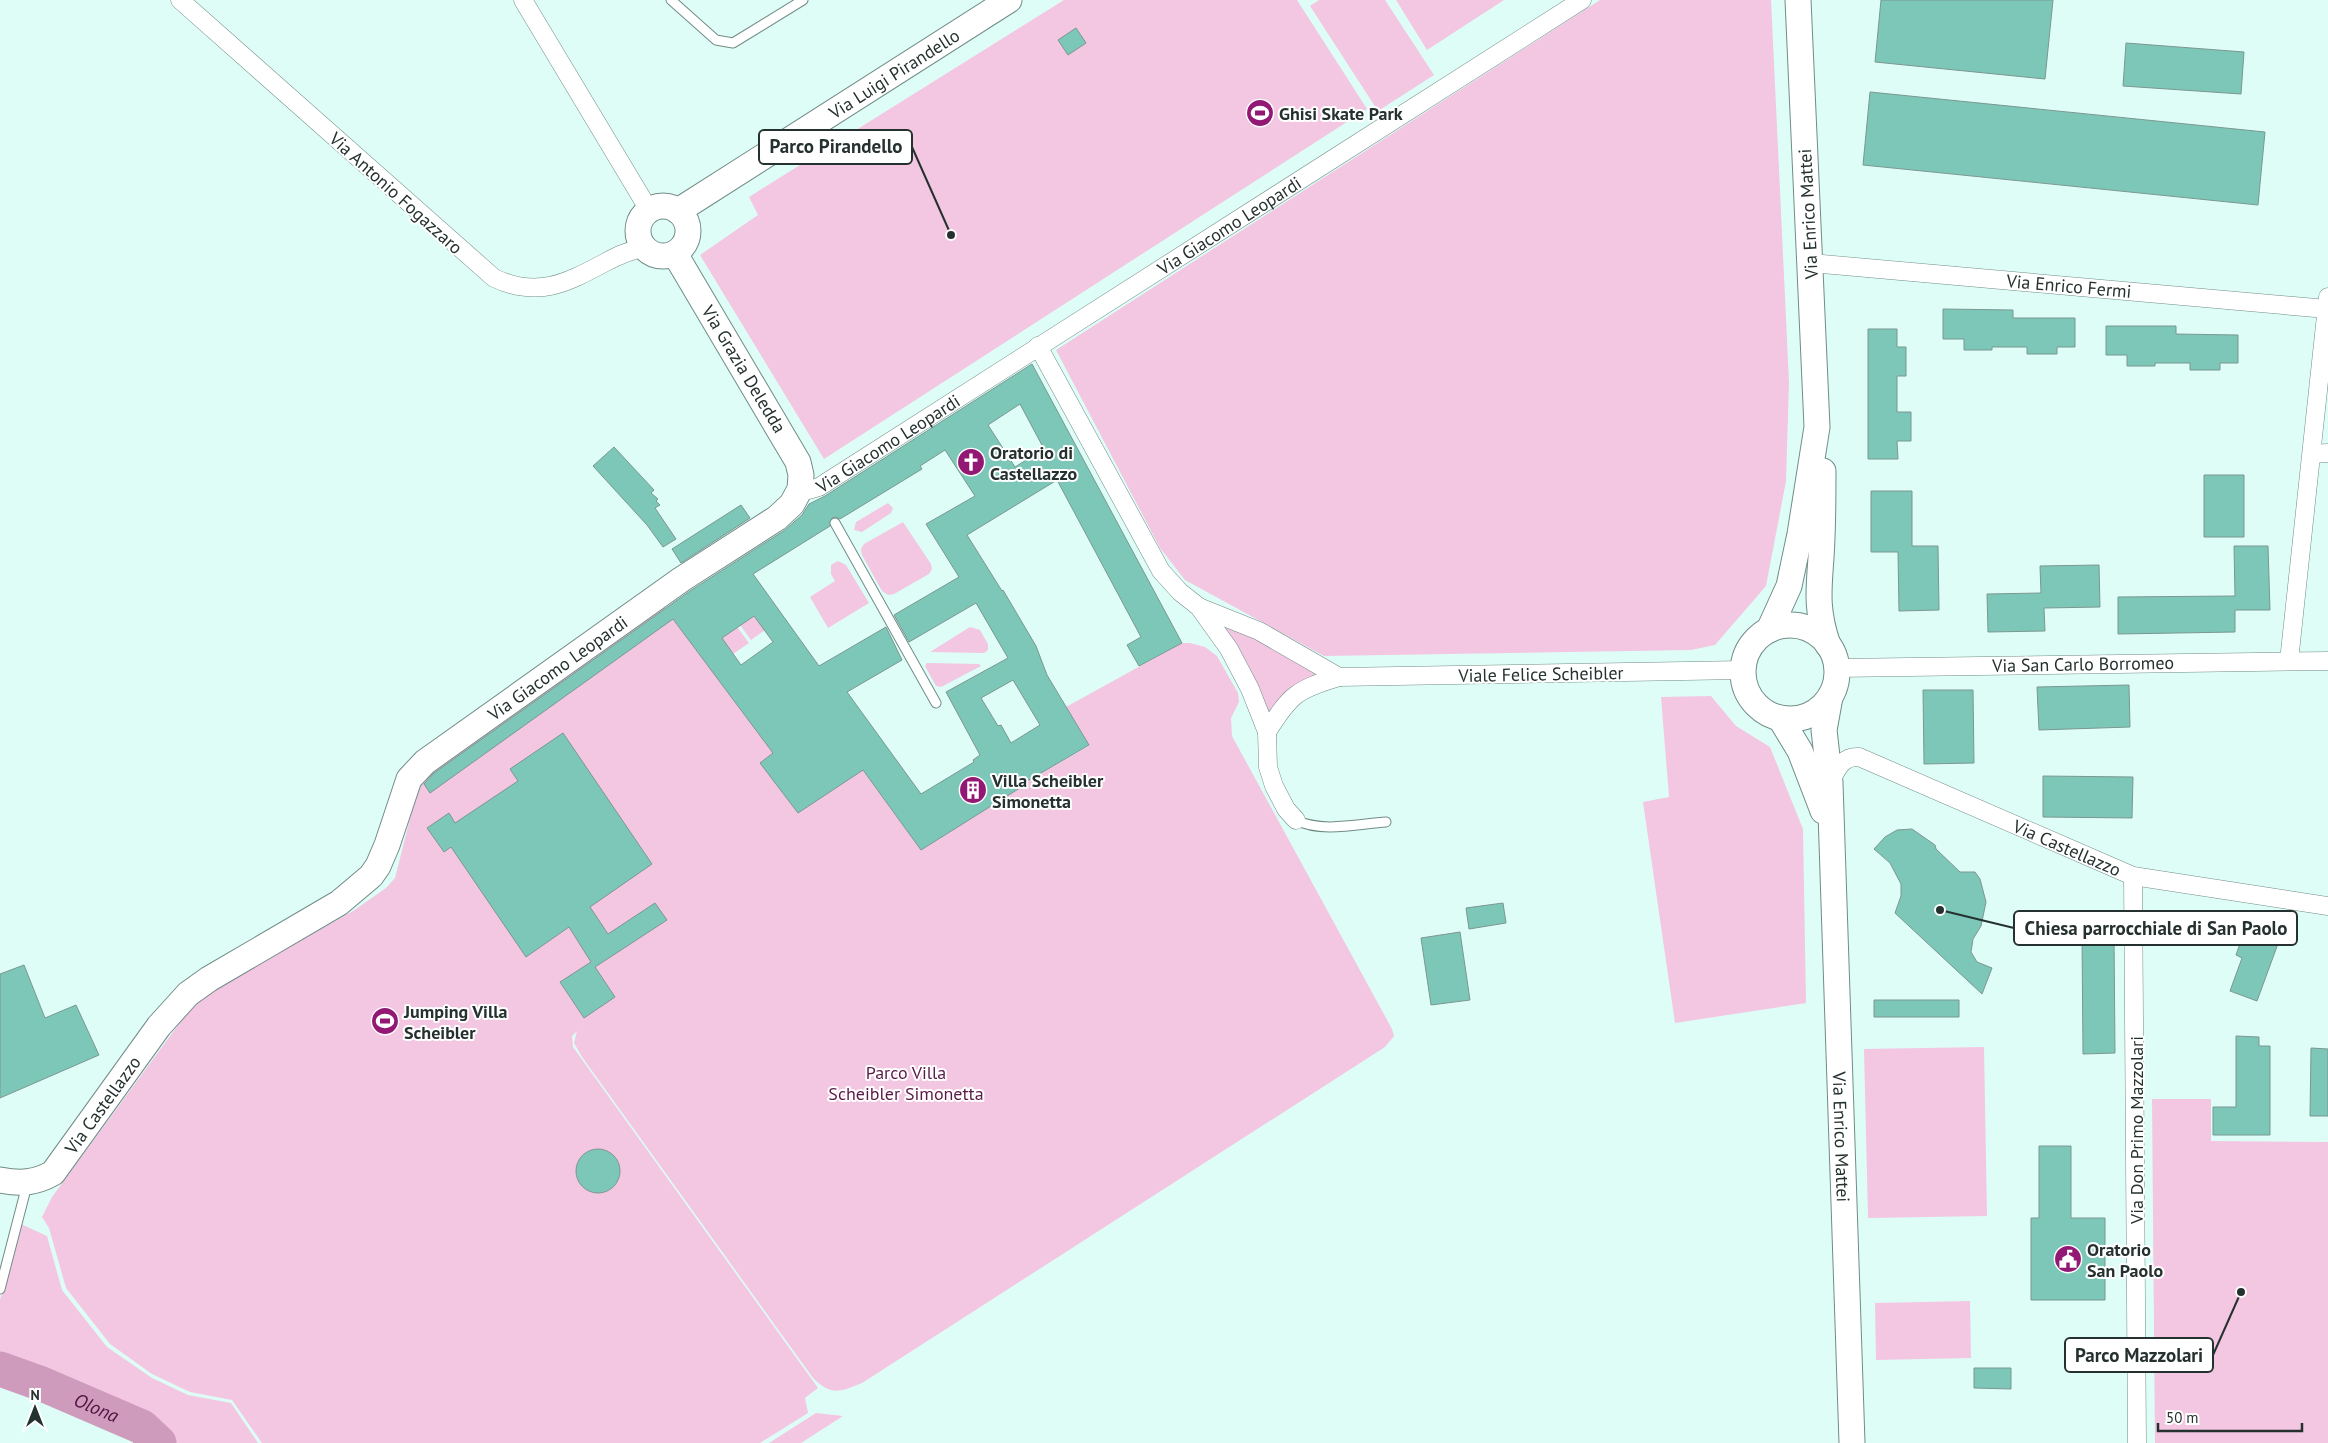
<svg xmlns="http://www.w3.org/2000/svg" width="2328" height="1443" font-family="'PT Sans',sans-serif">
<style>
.green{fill:#f3c6e2}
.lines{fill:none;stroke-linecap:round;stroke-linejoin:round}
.river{stroke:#cf9bbc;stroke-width:35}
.building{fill:#7dc7b9;stroke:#7b9791;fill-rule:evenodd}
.lane-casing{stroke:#718c87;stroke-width:11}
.street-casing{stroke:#718c87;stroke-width:19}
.secondary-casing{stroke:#718c87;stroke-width:27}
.lane{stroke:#fff;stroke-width:9}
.street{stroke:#fff;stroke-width:18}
.secondary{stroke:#fff;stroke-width:25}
.labels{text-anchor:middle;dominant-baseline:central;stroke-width:4;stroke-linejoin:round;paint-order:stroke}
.street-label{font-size:18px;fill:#25312f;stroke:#fff}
.poi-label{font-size:18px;font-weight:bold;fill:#25312f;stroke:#fff;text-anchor:start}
.park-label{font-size:18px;fill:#591a47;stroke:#fff}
.water-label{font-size:19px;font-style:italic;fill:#50123f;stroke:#fff}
.leader{fill:none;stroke:#25312f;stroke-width:2}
.callout-dot{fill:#25312f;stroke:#fff;stroke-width:2}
.callout{fill:#fff;stroke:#25312f;stroke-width:2}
.callout-label{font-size:19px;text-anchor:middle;font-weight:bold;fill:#25312f}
</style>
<rect width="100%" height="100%" fill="#dffdf7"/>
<path class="green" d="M1064 0H1297L1367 109 824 459 700 255 758 215 749 197Z
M1319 0H1385L1434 75 1378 111 1310 6Z
M1396 0H1504L1427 50Z
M1600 0H1771L1789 382 1786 481 1766 586 1715 645 1691 650 1324 656 1185 580 1160 548 1056 350Z
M888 503 893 508 891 513 862 532 854 530 856 522Z
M903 522 931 564 932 569 929 574 894 594 888 595 882 591 862 555 861 549 864 544Z
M838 561 846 565 869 603 828 628 810 597 835 581 831 574V565Z
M717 600 749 643 733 654 702 610Z
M663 605 770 749 850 753 921 850 1023 786 1022 784 1089 746 1066 707 1182 643H1190L1205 647 1217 656 1238 693 1239 702 1231 718 1232 736 1392 1029 1394 1036 1385 1047 862 1383C840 1392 831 1396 813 1378L582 1057 574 1043 577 1031 572 1036 573 1047 818 1388 805 1398 808 1413 760 1443H262L232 1400 190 1392 152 1374 110 1344 66 1288 49 1228 42 1217 52 1197 184 1017 200 1000 215 988 353 911 386 888 395 878 420 779Z
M754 616 765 630 751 640 740 625Z
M1216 618 1320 672 1285 694 1267 723Z
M970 627 980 630 988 644V650L984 653 930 652Z
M927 663 979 664 981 666 941 687 936 686 925 666Z
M1711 696 1736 726 1770 747 1803 829 1806 1003 1675 1023 1643 802 1669 797 1661 697Z
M1984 1047 1987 1216 1868 1218 1864 1049Z
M2152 1099H2211V1141L2328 1142V1443H2155Z
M21 1224 47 1236 62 1290 107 1347 152 1378 188 1395 231 1403 258 1443H173L145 1417 41 1372 0 1358V1300Z
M1970 1301 1971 1358 1876 1360 1875 1303Z
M816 1413 843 1416 801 1443H769Z"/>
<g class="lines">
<path class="river" id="s1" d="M0 1369 42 1384 142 1427 159 1443"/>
</g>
<path class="building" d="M1881 0H2053L2045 79 1875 62Z
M1076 28 1086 43 1068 55 1058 40Z
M2126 43 2244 52 2241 94 2123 86Z
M1870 92 2265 132 2258 205 1863 165Z
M1943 309 2013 310V318H2075V347H2057V354H2027V347H1992V350H1964V339H1943Z
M2106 326H2176V334L2238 335V363H2220V370H2190V363H2155V366H2127V355H2106Z
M1868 329H1897V347H1906V376H1897V412H1911V441H1897L1898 459H1868Z
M1032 364 1182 643 1139 666 1127 645 1141 637 1057 480 967 535 1002 591 1003 590 1036 646 1047 675 1089 745 1022 784 1023 786 921 850 863 770 798 813 760 763 773 753 673 619 430 793 424 784 434 773 690 591 785 530 802 515 809 504 825 496ZM1020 404 1044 449 1015 467 988 425ZM945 450 975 496 926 524 959 577 894 615 909 642 976 603 1008 658 946 692 980 755 973 760 974 762 921 794 847 692 902 660 886 627 819 666 753 574 830 526 832 518 836 517 840 519 922 469 920 466ZM754 616 773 642 741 665 722 638ZM1013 680 1040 725 1011 743 1001 725 998 726 981 698Z
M614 447 654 490 651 493 658 499 656 501 660 505 655 508 676 539 663 547 647 525 593 466Z
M2204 475H2244V537H2204Z
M1871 491H1912V546H1938L1939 610 1899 611 1898 552H1871Z
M741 505 750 518 681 563 672 549Z
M2234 546H2268L2270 610H2235V632L2118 634V597L2235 596Z
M2099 565 2100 607 2044 608 2045 631 1988 632 1987 594 2041 593 2040 566Z
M2129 685 2130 727 2039 730 2037 687Z
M1923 690H1973L1974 763 1924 764Z
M563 733 652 864 590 907 608 934 655 903 667 920 595 967 615 997 584 1018 560 982 591 962 569 927 526 957 451 847 444 852 427 828 449 813 455 823 518 781 510 769Z
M2043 776 2133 777 2132 818 2043 817Z
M1912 829 1935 845 1936 849 1960 872H1975L1980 879 1986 902 1981 926 1973 939 1971 952 1977 962 1992 968 1982 994 1895 913 1901 896V884L1890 863 1874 849 1885 837 1897 830Z
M1503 903 1506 923 1469 929 1466 908Z
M2249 918 2283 930 2257 1001 2230 991 2242 958 2236 955Z
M1460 932 1470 1000 1431 1005 1421 938Z
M2082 936H2114L2115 1053 2083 1054Z
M24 965 45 1018 76 1005 99 1055 0 1098V974Z
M1874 1000H1959V1017H1874Z
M2236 1036 2259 1037V1046H2270V1135H2213V1107H2236Z
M2311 1048 2328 1049V1116H2310Z
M2039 1146H2071V1218H2105V1300H2031V1218H2039Z
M576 1171a22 22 0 1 1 44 0a22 22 0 1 1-44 0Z
M1974 1368H2011V1389L1974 1388Z"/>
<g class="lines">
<g class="lane-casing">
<path id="lane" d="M671 0 716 40 733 43 803 0
M835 523 936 703
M1296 820C1321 833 1358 824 1386 822
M0 1289 27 1185"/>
</g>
<g class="street-casing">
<g id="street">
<path d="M180 0 494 278C537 298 565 284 604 263 617 256 629 250 644 248"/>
<path d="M523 0 649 210"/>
<path d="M1811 263 2327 309"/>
<path d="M1038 346 1161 571 1180 592 1199 607 1229 649 1250 689 1267 732 1268 767 1274 786 1286 809 1296 820"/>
<path d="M2312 454 2328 453"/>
<path id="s2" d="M800 489 809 490 819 487 1582 0"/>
<path d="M1199 607 1259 631 1339 677 1743 670"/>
<path d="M2289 661 2328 297"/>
<path d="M1837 668 2328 661"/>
<path d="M1267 732C1290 695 1297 689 1339 677"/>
<path id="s3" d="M1830 783C1837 769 1842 756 1859 757L2133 876 2328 906"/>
<path d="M2133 876 2137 1443"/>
</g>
</g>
<g class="secondary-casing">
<g id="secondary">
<circle cx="663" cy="231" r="25"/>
<path id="s4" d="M678 211 1009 0"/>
<path d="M1823 471C1823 493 1823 515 1822 537 1821 580 1813 602 1828 645"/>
<circle cx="1790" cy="672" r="47"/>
<path d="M1769 630 1789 586 1800 534 1817 427 1798 0"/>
<path id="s5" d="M1830 697 1824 730 1830 783 1852 1443"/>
<path d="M1780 718 1800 751 1823 811"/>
<path id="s6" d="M0 1180C21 1184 35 1183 53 1173L159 1026 188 994 209 979 339 903 371 876 378 866 387 845 409 779 425 762 682 579 777 518 792 504 800 489 801 475 798 462 675 254"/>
</g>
</g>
<use href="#lane" class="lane"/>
<use href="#street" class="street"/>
<use href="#secondary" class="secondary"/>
</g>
<defs>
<g id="stadium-disc" transform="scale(1.4375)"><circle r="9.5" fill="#921874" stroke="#fff"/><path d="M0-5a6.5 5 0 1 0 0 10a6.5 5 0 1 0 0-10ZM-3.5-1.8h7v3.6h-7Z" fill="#fff"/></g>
<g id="church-disc" transform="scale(1.4375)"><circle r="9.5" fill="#921874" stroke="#fff"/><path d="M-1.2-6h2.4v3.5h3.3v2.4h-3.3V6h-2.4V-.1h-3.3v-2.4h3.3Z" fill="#fff"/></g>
<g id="building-disc" transform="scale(1.4375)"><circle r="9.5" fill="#921874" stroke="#fff"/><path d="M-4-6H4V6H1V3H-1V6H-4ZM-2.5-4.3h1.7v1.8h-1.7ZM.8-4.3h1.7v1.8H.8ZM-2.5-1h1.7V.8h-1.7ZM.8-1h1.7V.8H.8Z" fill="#fff"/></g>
<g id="civic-disc" transform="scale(1.4375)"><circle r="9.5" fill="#921874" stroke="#fff"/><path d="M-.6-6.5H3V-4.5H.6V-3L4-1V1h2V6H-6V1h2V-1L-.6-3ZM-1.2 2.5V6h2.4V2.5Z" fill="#fff"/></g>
</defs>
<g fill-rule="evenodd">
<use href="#stadium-disc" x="1260" y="113"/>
<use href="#church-disc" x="971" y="462"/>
<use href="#building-disc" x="973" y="790"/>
<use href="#stadium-disc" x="385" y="1021"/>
<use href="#civic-disc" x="2068" y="1259"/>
</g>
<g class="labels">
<g class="street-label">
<text stroke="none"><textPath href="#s4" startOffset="256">Via Luigi Pirandello</textPath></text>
<text transform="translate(396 193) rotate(42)">Via Antonio Fogazzaro</text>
<text transform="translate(1808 214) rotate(-93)">Via Enrico Mattei</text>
<text stroke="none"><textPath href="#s2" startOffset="506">Via Giacomo Leopardi</textPath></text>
<text transform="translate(2069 286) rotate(5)">Via Enrico Fermi</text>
<text transform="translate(744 369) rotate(59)">Via Grazia Deledda</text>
<text stroke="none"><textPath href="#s2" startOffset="101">Via Giacomo Leopardi</textPath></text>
<text transform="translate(2083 664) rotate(-1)">Via San Carlo Borromeo</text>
<text stroke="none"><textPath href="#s6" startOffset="788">Via Giacomo Leopardi</textPath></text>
<text transform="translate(1541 674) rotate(-1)">Viale Felice Scheibler</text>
<text stroke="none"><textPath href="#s3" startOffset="269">Via Castellazzo</textPath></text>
<text stroke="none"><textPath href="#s6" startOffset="139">Via Castellazzo</textPath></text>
<text transform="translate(2136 1130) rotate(-90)">Via Don Primo Mazzolari</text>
<text stroke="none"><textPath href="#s5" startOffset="441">Via Enrico Mattei</textPath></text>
</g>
<g class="poi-label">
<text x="1279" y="113">Ghisi Skate Park</text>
<text x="990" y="452">Oratorio di<tspan x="990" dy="21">Castellazzo</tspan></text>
<text x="992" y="780">Villa Scheibler<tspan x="992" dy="21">Simonetta</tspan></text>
<text x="404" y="1011">Jumping Villa<tspan x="404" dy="21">Scheibler</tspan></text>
<text x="2087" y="1249">Oratorio<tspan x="2087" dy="21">San Paolo</tspan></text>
</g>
<g class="park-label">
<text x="906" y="1072">Parco Villa<tspan x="906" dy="21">Scheibler Simonetta</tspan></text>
</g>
<g class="water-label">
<text stroke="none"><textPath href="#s1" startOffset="104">Olona</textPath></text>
</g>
</g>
<path class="leader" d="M951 235L912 147M1940 910L2014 928M2241 1292L2213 1355"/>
<g class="callout-dot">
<circle cx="951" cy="235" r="5"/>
<circle cx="1940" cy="910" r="5"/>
<circle cx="2241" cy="1292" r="5"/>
</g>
<g class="callout">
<rect x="759" y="130" width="153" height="34" rx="5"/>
<rect x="2014" y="911" width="283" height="34" rx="5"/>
<rect x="2065" y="1338" width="148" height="34" rx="5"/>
</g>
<g class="callout-label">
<text x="836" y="153">Parco Pirandello</text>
<text x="2156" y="935">Chiesa parrocchiale di San Paolo</text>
<text x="2139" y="1362">Parco Mazzolari</text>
</g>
<g transform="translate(35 1408)" stroke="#ffffff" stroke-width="4" paint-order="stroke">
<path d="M0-4L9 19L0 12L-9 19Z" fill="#25312f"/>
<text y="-8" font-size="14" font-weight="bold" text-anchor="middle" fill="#25312f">N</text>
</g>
<path d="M2158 1423v8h144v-8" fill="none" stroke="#25312f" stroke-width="2.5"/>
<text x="2166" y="1423" font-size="15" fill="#25312f" stroke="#ffffff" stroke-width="4" paint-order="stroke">50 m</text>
</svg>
